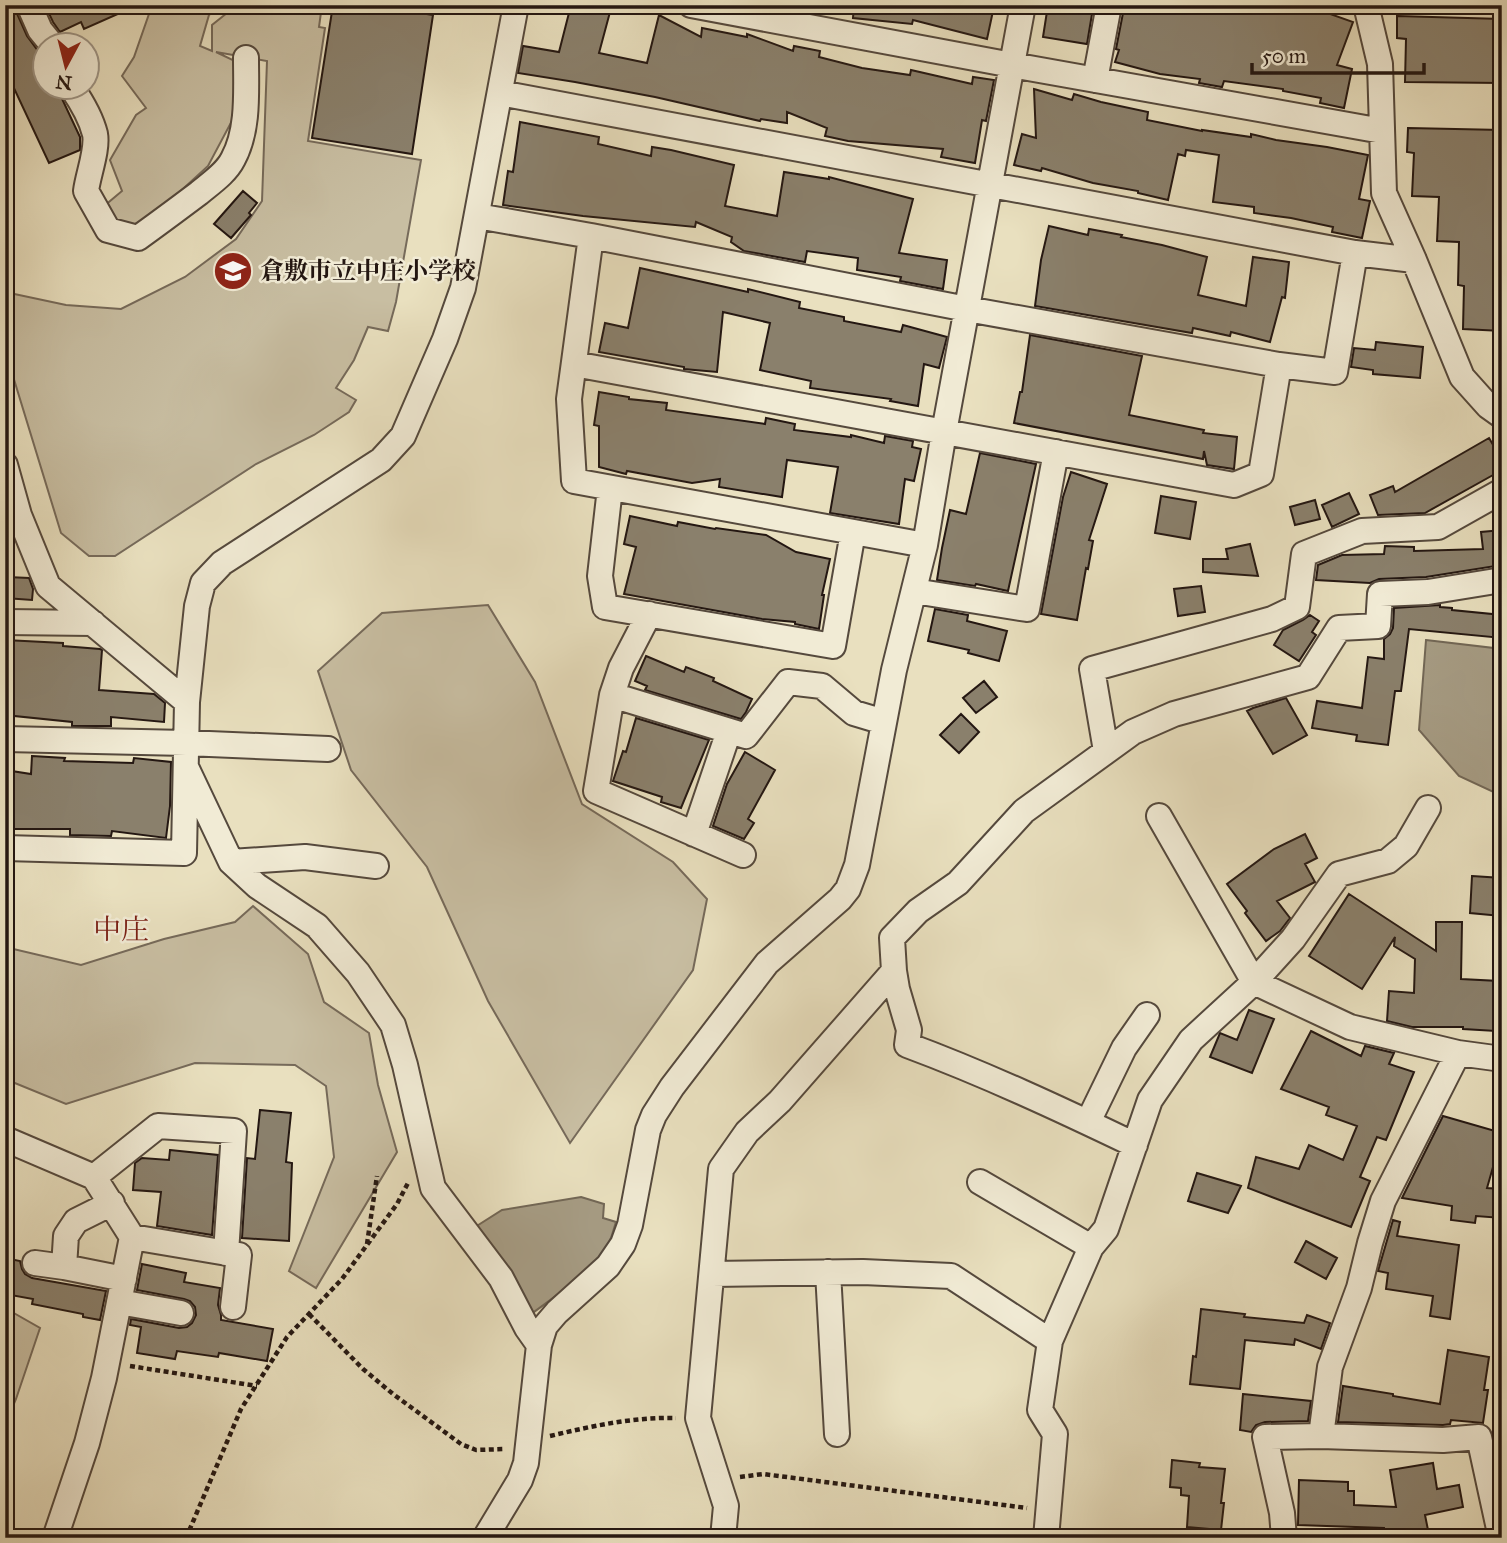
<svg xmlns="http://www.w3.org/2000/svg" width="1507" height="1543" font-family="'IM FELL Great Primer','Noto Serif JP',serif">
<style>
.green{fill:#c8bea2;stroke:#766a5a;stroke-width:2}
.water{fill:#a69c84;stroke:#726756;stroke-width:2}
.building{fill:#8a806c;stroke:#241712;stroke-width:2}
.lines{fill:none;stroke-linecap:round;stroke-linejoin:round}
.minor-casing{stroke:#55493d;stroke-width:28}
.path{stroke:#241712;stroke-width:4.5;stroke-dasharray:5 3.5;stroke-linecap:butt}
.minor{stroke:#f1ebd5;stroke-width:24}
.labels{text-anchor:middle;dominant-baseline:central;stroke-width:5;stroke-linejoin:round;paint-order:stroke}
.poi-label{font-size:24px;font-weight:bold;fill:#241712;stroke:#f1ebd5;text-anchor:start}
.quarter-label{font-size:28px;fill:#7a1f14;stroke:#f1ebd5}
</style>
<rect width="100%" height="100%" fill="#e9e0bf"/>
<filter id="stains"><feTurbulence type="fractalNoise" baseFrequency=".00286" numOctaves="4"/><feColorMatrix values="0 0 0 0 .2 0 0 0 0 .09 0 0 0 0 .02 0 0 0 .5 -.17"/></filter>
<radialGradient id="worn" r=".72"><stop offset=".6" stop-color="#630" stop-opacity="0"/><stop offset="1" stop-color="#630" stop-opacity=".3"/></radialGradient>
<path class="green" d="M166 5H224L209 15 200 46 212 51V25L237 5H322L319 27 325 28 308 141 421 160 396 302 388 331 368 327 354 360 336 388 356 400 349 412 314 435 256 464 115 556H89L61 533 5 350V292L66 305 121 309 185 277 236 239 262 201 267 61 216 52 237 62 234 117 208 166 138 230 117 226 103 207 122 191 110 160 136 115 146 108 122 76 134 57 149 14Z
M488 605 535 682 582 804 673 862 707 899 693 970 570 1143 488 1001 427 867 351 770 318 671 382 613Z
M253 906 308 954 324 1002 369 1033 378 1085 397 1152 316 1288 289 1271 334 1157 326 1086 295 1065 195 1063 66 1104 5 1079V947L81 965 164 939 235 922Z
M5 1308 40 1328 16 1399 5 1425Z"/>
<path class="water" d="M1426 640 1502 649V796L1459 776 1419 730Z
M581 1197 604 1204 603 1218 616 1222C614 1228 612 1236 609 1243 594 1270 552 1299 527 1317L472 1229 502 1210Z"/>
<path class="building" d="M45 5H138L84 29 81 22 60 32 53 22Z
M333 5H370L433 15 412 154 312 138Z
M571 5H582L610 12 599 53 647 63 659 15 701 37 702 28 747 37V34L793 51 794 46 820 51 819 57 862 68 910 75 911 70 972 84 973 77 994 80 986 121 982 120 975 163 941 157 943 149 848 141 825 136 827 128 787 112V123L761 119 760 121 655 97 575 82 518 73 523 46 559 52Z
M854 5H969L993 11 987 39 913 20 912 24 853 18Z
M1048 5H1075L1093 8 1087 44 1043 37Z
M1126 5H1305L1353 22 1337 65 1352 69 1344 108 1320 103 1321 98 1283 91V89L1224 81 1222 87 1199 83 1200 79 1160 74 1115 62 1119 50 1116 49 1123 13H1125Z
M15 9 27 36 41 55 46 64V88H57L80 137V150L49 163 5 69V14Z
M1397 16 1502 19V83L1405 82 1406 39 1397 38Z
M1034 89 1072 100 1074 94 1101 102 1148 112 1147 120 1202 131V130L1251 137V134L1276 140 1327 147 1368 155 1359 199 1370 201 1362 238 1332 232 1333 227 1291 218 1254 213V207L1213 202 1219 155 1186 150 1185 156 1178 154 1168 200 1138 193V191L1093 183 1042 168 1041 171 1014 165 1022 134 1036 138Z
M520 122 599 137 598 144 651 156 652 147 671 150 734 165 725 206 777 216 784 172 829 179V177L913 199 899 253 947 260 943 289 900 281 901 277 857 270 858 258 807 251 805 262 744 251 731 242 732 237 696 222 695 227 583 216 503 205 508 171 513 172Z
M1408 128 1502 130V331L1463 329 1464 286 1458 285 1459 242 1437 241 1439 197 1412 196 1414 153 1407 152Z
M243 191 257 203 249 213 251 215 231 238 214 224Z
M1049 226 1088 235 1089 229 1122 235 1121 237 1162 245 1207 257 1198 295 1246 306 1253 257 1289 262 1285 298 1282 297 1270 342 1231 332 1230 336 1193 328 1192 333 1035 306 1041 260Z
M640 268 748 292V289L800 302 799 308 844 317V321L901 332 903 325 947 337 939 368 924 364 918 406 890 401 891 399 810 388 811 381 760 370 770 323 723 312 717 372 684 369V367L599 352 605 323 628 328Z
M1030 335 1142 356 1129 415 1204 430 1203 433 1237 437 1234 469 1207 465 1204 451 1203 459 1014 423 1020 392H1022Z
M1376 342 1423 347 1420 378 1373 374V370L1351 367 1354 348 1375 350Z
M599 392 629 397V399L667 403 666 410 765 424 766 418 795 424 794 430 851 437V435L884 443 885 436 913 441 912 447 921 449 914 481 905 479 899 524 830 513 838 467 787 460 782 497 719 487 720 479 692 483 627 471 626 474 599 467V426L594 425Z
M1489 438 1502 460V470L1425 513 1378 515 1370 495 1393 486 1395 492Z
M980 453 1036 464 1008 591 976 584 975 586 937 580 942 548 950 510 966 514Z
M1071 472 1107 484 1089 540 1093 541 1088 569 1086 568 1077 620 1041 614 1063 497Z
M1349 493 1359 514 1332 527 1322 505Z
M1161 496 1196 502 1190 539 1155 533Z
M1315 500 1320 519 1295 525 1290 507Z
M630 516 677 526 678 522 715 529 716 528 766 535 796 552 830 559 822 595H824L819 629 795 624V622L762 619 624 594 636 547 624 544Z
M1502 530V565L1426 577 1379 579 1370 583 1316 580 1318 565 1342 555 1384 554 1385 546 1414 547V551L1483 549 1481 532Z
M1250 544 1258 576 1203 572V559H1228L1226 549Z
M7 577 29 578 33 589 32 600 5 598Z
M1201 586 1205 612 1178 616 1174 589Z
M1440 605V607L1452 608V610L1502 615V638L1409 629 1401 691H1395L1388 745 1356 741 1357 735 1312 728 1317 701 1362 708 1368 657 1384 659V639L1390 634 1393 628 1394 608Z
M935 609 968 615 967 621 1007 631 999 661 968 653 969 650 928 641Z
M1310 615 1319 621 1312 632 1316 635 1299 661 1274 645 1283 630 1303 620Z
M5 640 63 643V646L100 649 102 650 99 690 154 694 165 703 164 722 111 717V726H72V722L5 715Z
M646 656 684 672 686 667 714 678 713 681 752 699 746 712 741 719 645 690 647 686 635 681Z
M984 681 997 697 976 713 963 698Z
M1286 698 1307 735 1273 754 1247 711 1253 708Z
M961 714 979 732 959 753 940 735Z
M636 718 709 740 681 808 661 802 662 797 613 781 623 751 626 752Z
M745 752 775 770 748 819 754 823 744 839 713 826 727 784Z
M32 756 65 758 64 761 133 763 134 758 171 762 170 806 166 838 112 831 111 836 70 835V829H5V770L31 774Z
M1305 834 1317 858 1305 864 1315 882 1277 901 1290 918 1280 931 1266 941 1245 913 1247 911 1227 884 1274 849Z
M1472 876 1502 878 1501 916 1470 913Z
M1349 894 1436 951V922H1462L1461 979 1499 981 1496 1031 1463 1029V1027H1412L1387 1021 1389 991 1414 993 1415 959 1394 946 1395 937 1362 989 1309 956Z
M1249 1010 1274 1019 1252 1073 1210 1057 1220 1033 1237 1040Z
M1311 1031 1361 1056 1365 1046 1394 1053 1389 1064 1414 1072 1386 1140 1377 1137 1360 1177 1370 1181 1351 1227 1248 1188 1256 1157 1299 1169 1309 1145 1343 1160 1357 1126 1326 1115 1329 1107 1281 1089Z
M260 1110 291 1113 286 1162 292 1163 289 1241 242 1238 247 1158 255 1159Z
M1443 1116 1502 1133V1153H1497L1487 1188 1502 1189V1218L1476 1216 1475 1223 1451 1220 1452 1206 1402 1198Z
M170 1150 218 1155 212 1235 157 1226 161 1192 133 1190 135 1163 142 1158 169 1160Z
M1197 1173 1241 1186 1228 1213 1188 1201Z
M1393 1220 1400 1222 1397 1236 1459 1245 1450 1319 1430 1316 1433 1296 1386 1289 1388 1273 1378 1271Z
M1306 1241 1337 1258 1326 1279 1295 1262Z
M5 1258 20 1261 22 1269 25 1274 32 1278 106 1291 100 1320 83 1317V1314L32 1304 33 1299 5 1294Z
M142 1264 186 1273 184 1282 220 1288 218 1305 221 1315V1320L273 1329 267 1361 219 1353 218 1357 177 1351 175 1359 137 1353 141 1327 130 1325 131 1319 179 1328 187 1327 192 1323 196 1315 195 1307 190 1301 184 1299 137 1290Z
M1201 1309 1245 1314 1244 1317 1304 1323 1307 1315 1330 1323 1321 1349 1295 1339 1294 1345 1245 1340 1240 1389 1190 1384 1193 1356 1196 1357Z
M1448 1350 1489 1357 1484 1390H1488L1483 1423 1451 1420 1450 1424 1443 1425 1338 1422 1343 1386 1393 1394V1396L1440 1404Z
M1243 1394 1311 1401 1308 1421 1265 1422 1256 1425 1251 1432 1240 1430Z
M1172 1460 1200 1463 1199 1467 1225 1469 1221 1503H1224L1221 1530 1187 1527 1189 1496 1181 1495V1488L1170 1487Z
M1433 1463 1437 1489 1459 1485 1463 1507 1425 1515 1428 1530 1385 1538 1384 1528 1298 1525 1299 1480 1348 1482V1491H1354V1505L1396 1507 1390 1470Z"/>
<g class="lines">
<g class="minor-casing">
<path id="minor" d="M29 5 40 30 53 46
M691 5 1012 65 1382 131
M1366 5 1380 64 1384 193 1414 260 1462 377 1488 406 1502 416
M1095 80 1109 5
M72 88C81 101 91 118 95 134 98 149 88 175 86 191L108 230 138 238C159 223 179 208 199 193 211 183 226 173 233 159 249 130 246 91 246 58
M500 93 1355 253 1414 260
M477 216 591 236 569 399 574 481 925 545
M591 236 967 309 1279 365
M574 364 1234 485 1261 474 1279 365 1335 372 1355 253
M5 465 19 515
M610 488 600 576 605 607 833 646 853 532
M5 515H19L48 586 187 702 184 853 5 848
M914 591 1027 609 1056 452
M649 614 621 668 612 695 596 791 743 855
M5 622 93 623
M612 695 746 736 788 682 822 686 854 713 884 722
M187 702 197 606 203 583 222 563 381 460 403 436 445 339 463 288 516 5
M5 739 186 743 328 749
M1106 751 1092 669 1272 619 1297 607 1304 554 1362 531 1438 527 1502 491
M186 767 231 862 257 886 317 926 358 973 393 1025 405 1065 433 1188 501 1278 527 1328 539 1345
M1159 816 1254 982 1293 939 1339 874 1388 861 1406 846 1428 808
M694 834 729 731
M231 862 305 857 376 866
M894 971 897 989 909 1030 907 1045C985 1074 1060 1109 1135 1145
M1088 1122 1124 1048 1147 1015
M5 1139 94 1177 132 1237 104 1378 87 1443 55 1538
M94 1177 158 1126 234 1131 226 1253
M980 1182 1091 1247
M112 1203 76 1221 66 1236 64 1267 124 1279
M132 1237 239 1255 233 1307
M35 1263 64 1267
M828 1272 837 1434
M712 1274 863 1272 951 1276 1050 1341
M119 1302 181 1313
M1321 1436 1443 1440 1479 1437 1501 1538
M485 1538 520 1480 526 1463 539 1345 545 1326 557 1312 608 1266 623 1244 630 1225 648 1130 654 1115 672 1087 767 963 840 899 848 889 857 865 894 670 925 545 944 432 1023 5
M723 1538 726 1506 698 1418 721 1169 747 1132 780 1101 894 971 892 938 918 911 958 883 1024 811 1133 732 1174 714 1308 677 1339 628 1378 626 1380 594 1428 592 1502 580
M1046 1538 1055 1434 1040 1410 1050 1341 1091 1247 1106 1229 1150 1100 1191 1040 1254 982 1350 1027 1458 1053 1502 1059
M1284 1538 1282 1513 1265 1437 1321 1436 1330 1367 1359 1288 1370 1243 1383 1201 1458 1053"/>
</g>
<path class="path" d="M367 1244 377 1176
M309 1314 363 1369 393 1394 461 1444 476 1450 505 1449
M130 1366 257 1386
M550 1436C592 1426 633 1417 676 1418
M740 1477 763 1474 1027 1508
M186 1538 241 1409 287 1337 342 1279 397 1204 408 1183"/>
<use href="#minor" class="minor"/>
</g>
<defs>
<g id="school-disc" transform="scale(2.0125)"><circle r="9.5" fill="#8f2418" stroke="#f1ebd5"/><path d="M0-5L7-2L0 1L-7-2ZM-4 1L0 2.5L4 1V4Q0 6-4 4Z" fill="#fff"/></g>
</defs>
<g fill-rule="evenodd">
<use href="#school-disc" x="233" y="271"/>
</g>
<g class="labels">
<g class="poi-label">
<text x="260" y="271">倉敷市立中庄小学校</text>
</g>
<g class="quarter-label">
<text x="121" y="929">中庄</text>
</g>
</g>
<rect width="1507" height="1543" fill="none" stroke="#e9e0bf" stroke-width="28"/>
<rect x="7" y="7" width="1493" height="1529" fill="none" stroke="#241712" stroke-width="3.5"/>
<rect x="14" y="14" width="1479" height="1515" fill="none" stroke="#241712" stroke-width="2"/>
<g transform="translate(66 66) rotate(187)"><circle r="33" fill="#f1ebd5" stroke="#9f9687" stroke-width="2"/>
<path d="M0-5L12 26L0 18L-12 26Z" fill="#8f2418"/>
<text y="-10" font-size="19" font-weight="bold" text-anchor="middle" fill="#241712">N</text>
</g>
<path d="M1252 63v10h172v-10" fill="none" stroke="#241712" stroke-width="3.5"/>
<text x="1262" y="63" font-size="21" fill="#241712" stroke="#f1ebd5" stroke-width="5" paint-order="stroke">50 m</text>
<rect width="100%" height="100%" filter="url(#stains)"/>
<rect width="100%" height="100%" fill="url(#worn)"/>
</svg>
